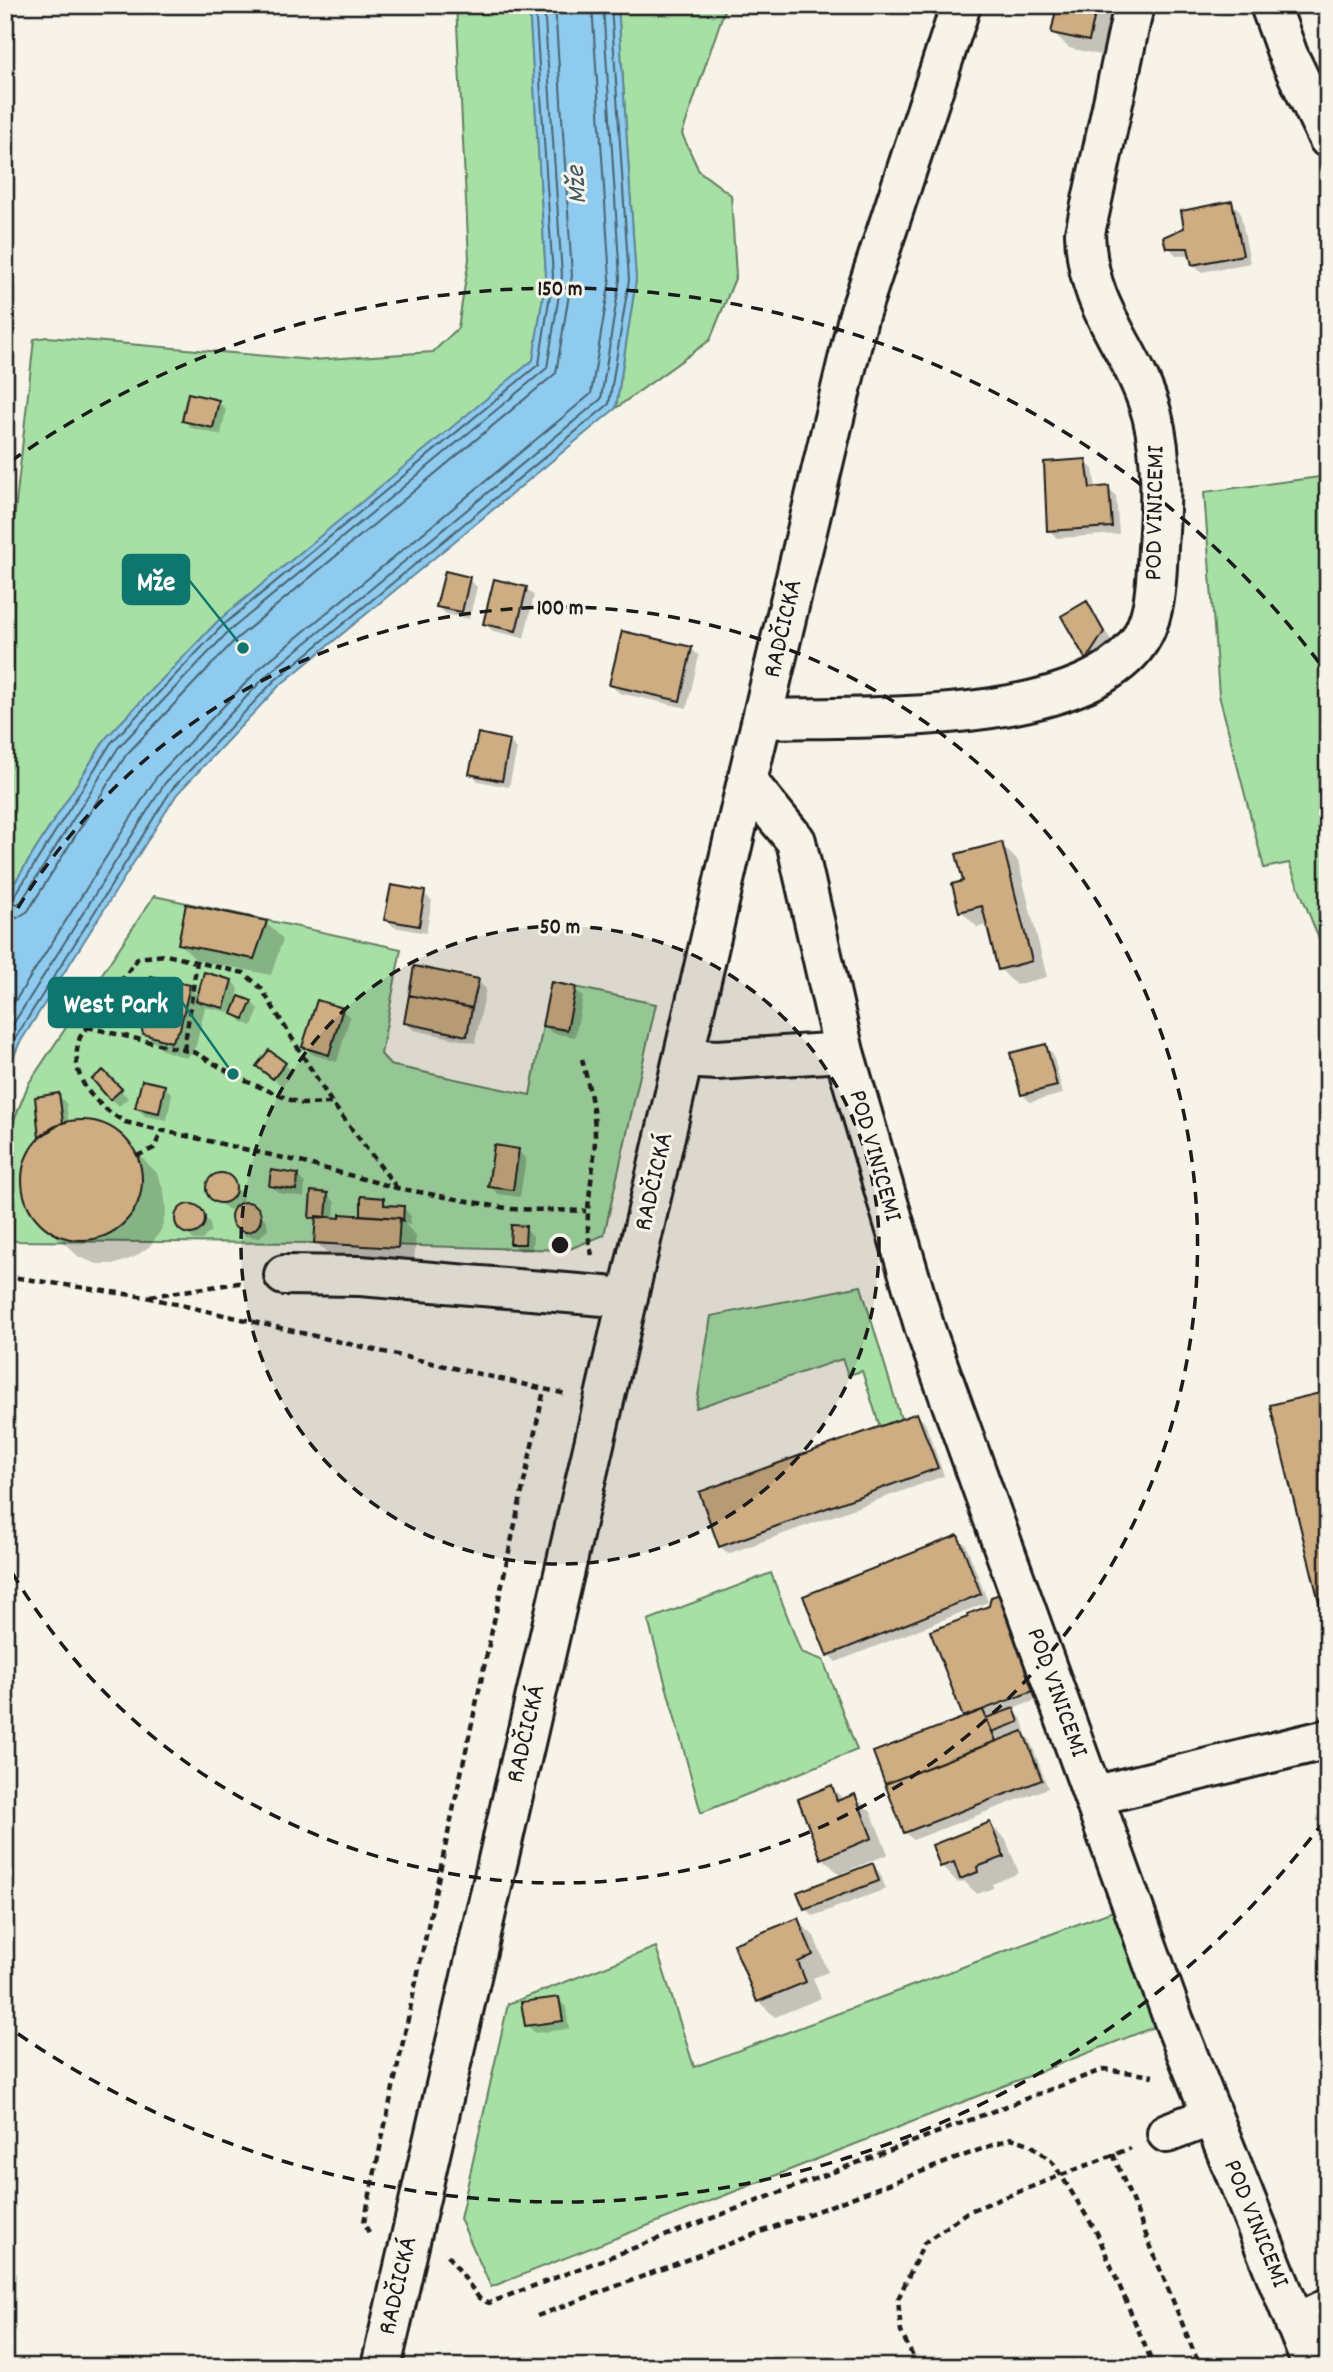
<svg xmlns="http://www.w3.org/2000/svg" width="1333" height="2372" font-family="Dekko,sans-serif">
<style>
.green{fill:#a7e0a5;stroke:#627e60;stroke-width:2}
.water{fill:#8ecbee;stroke:#60859a;stroke-width:2}
.shadow{fill:#0003}
.lines{fill:none;stroke-linecap:round;stroke-linejoin:round}
.shore{stroke:#4a6270;stroke-width:2}
.building{fill:#cdad81;stroke:#1c1c1c;stroke-width:2}
.minor-casing{stroke:#1c1c1c;stroke-width:44}
.path{stroke:#1c1c1c;stroke-width:4.5;stroke-dasharray:7 5;stroke-linecap:butt}
.minor{stroke:#f7f3e8;stroke-width:38}
.ring{fill:none;stroke:#1c1c1c;stroke-width:3.5;stroke-dasharray:12 9}
.labels{text-anchor:middle;dominant-baseline:central;stroke-width:6;stroke-linejoin:round;paint-order:stroke}
.street-label{font-size:26px;fill:#1c1c1c;stroke:#f7f3e8}
.water-label{font-size:28px;font-style:italic;fill:#445966;stroke:#f7f3e8}
.centre{fill:#1c1c1c;stroke:#f7f3e8;stroke-width:3.5}
.ring-label{font-size:21px;text-anchor:middle;font-weight:bold;fill:#1c1c1c;stroke:#f7f3e8;stroke-width:6;stroke-linejoin:round;paint-order:stroke}
.leader{fill:none;stroke:#0f766e;stroke-width:2.5}
.callout-dot{fill:#0f766e;stroke:#f7f3e8;stroke-width:2.5}
.callout{fill:#0f766e;stroke:#0f766e;stroke-width:2.5}
.callout-label{font-size:28px;text-anchor:middle;font-weight:bold;fill:#fff}
</style>
<rect width="100%" height="100%" fill="#f7f3e8"/>
<filter id="ink" filterUnits="userSpaceOnUse"><feTurbulence type="fractalNoise" baseFrequency=".0143" numOctaves="2"/><feDisplacementMap in="SourceGraphic" scale="14" xChannelSelector="R" yChannelSelector="G"/><feConvolveMatrix kernelMatrix="1 2 1 2 8 2 1 2 1" color-interpolation-filters="sRGB"/></filter>
<g filter="url(#ink)">
<path class="green" d="M456 5H529L546 276 533 361 218 621 106 738 5 898V604L34 339 47 337 312 360 433 352 458 328 469 259Z
M618 5H726L682 134 699 171 731 195 736 276 710 340 616 408 636 280Z
M1328 476V962L1289 863 1264 868 1219 695 1204 492Z
M154 896 401 949 381 1054 390 1065 530 1095 551 982 656 1004 604 1235 567 1250 314 1243 5 1241V1142L29 1083Z
M861 1286 901 1419 880 1427 862 1371 848 1375 842 1359 696 1408 711 1316Z
M771 1573 801 1652 823 1660 857 1750 701 1813 648 1620Z
M1113 1911 1154 2027 491 2287 460 2219 508 2004 656 1947 694 2067Z"/>
<path class="water" d="M529 5H618L636 280 616 408 279 686 177 794 19 1044 5 1078V898L106 738 218 621 533 360 546 276Z"/>
<path class="shadow" d="M1059 5H1117L1105 56 1069 48 1053 32Z
M1232 203 1240 211 1250 263 1201 272 1193 264 1191 255H1176L1168 247 1186 229Z
M218 402 226 409 221 435 191 428 184 420Z
M1085 461 1093 469 1096 489 1108 488 1116 496 1119 534 1057 538 1049 530Z
M469 579 477 587 469 619 446 614 438 607Z
M526 588 534 596 524 638 493 631 485 624Z
M1087 603 1111 640 1094 666 1063 616Z
M691 648 699 656 687 708 619 693 611 685Z
M509 741 517 749 509 787 478 781 471 773Z
M1001 844 1018 861 1047 977 1016 985 1000 969 989 925 977 927 961 911 965 882Z
M424 893 432 901 426 933 394 927 386 919Z
M266 923 283 939 271 975 196 960 180 944Z
M232 981 239 989 237 997 251 1002 259 1010 252 1026 242 1022 233 1013 205 1007 196 1046 187 1058 162 1050 145 1033 189 987 199 997Z
M478 981 486 989 475 1043 414 1030 406 1023Z
M575 989 583 997 575 1037 552 1033 544 1025Z
M342 1010 350 1017 337 1062 312 1054 304 1046Z
M1045 1046 1053 1054 1063 1094 1030 1102 1022 1094Z
M285 1064 293 1072 282 1086 258 1066Z
M103 1072 128 1098 119 1106 111 1098Z
M164 1086 172 1094 167 1120 145 1116 137 1108Z
M58 1095 66 1103 69 1123 82 1121 101 1124 119 1134 157 1173 164 1191 166 1211 161 1230 150 1246 135 1257 116 1264H97L79 1257 38 1219 28 1203 23 1183 25 1164 41 1138 37 1099Z
M518 1151 526 1159 520 1197 498 1194 490 1186Z
M215 1176 228 1177 243 1196 240 1207 253 1206 267 1221 268 1229 259 1238 246 1236 238 1227 234 1220 238 1205 229 1210 213 1198 209 1190V1182Z
M298 1176 305 1184 304 1197 279 1193 271 1185Z
M327 1194 335 1202 334 1219 365 1217 362 1214 383 1200 391 1207 403 1208 411 1216 410 1225 405 1224 416 1236 414 1263 332 1258 316 1242 317 1223 311 1217Z
M192 1206 210 1223 211 1231 202 1240H194L178 1225 177 1217 181 1209Z
M525 1228 533 1236 532 1251H520L512 1243Z
M917 1415 925 1423 944 1476 728 1554 720 1546Z
M958 1537 966 1545 988 1602 836 1662 829 1655Z
M970 1618 1042 1698 1012 1709 1021 1718 1026 1730 1021 1731 1030 1740 1048 1788 913 1840 905 1832 875 1753 965 1718 933 1632Z
M832 1787 844 1800 854 1796 871 1812 888 1854 842 1873 843 1876 872 1865 880 1873 886 1889 813 1916 805 1908 842 1877 823 1858Z
M990 1824 1006 1840 1019 1873 992 1884 993 1888 977 1894 964 1881 958 1883 942 1866Z
M797 1920 814 1936 828 1972 813 1978 821 1998 775 2017 758 2001Z
M558 1999 566 2007 569 2029 535 2033 527 2025Z"/>
<g class="lines">
<path class="shore" d="M5 901 14 897 111 743 222 626 539 364 553 276 535 5
M5 910 21 902 118 748 228 632 547 368 562 276 544 5
M5 920 17 918 28 911 126 755 235 640 556 373 572 276 555 5
M5 1017 158 775 261 667 591 394 610 279 592 5
M5 1037 165 783 268 674 601 399 620 279 603 5
M5 1060 14 1040 172 789 274 681 609 404 629 280 611 5"/>
</g>
<path class="building" d="M1057 5H1097L1089 41 1051 33Z
M1232 201 1243 255 1192 265 1188 248H1166L1163 237 1184 228 1181 211Z
M188 393 219 400 213 428 182 421Z
M1086 459 1090 488 1109 486 1112 527 1047 531 1044 462Z
M445 571 470 577 462 612 436 607Z
M494 579 527 587 516 631 483 624Z
M1087 601 1104 632 1086 660 1061 616Z
M622 631 692 647 680 701 609 685Z
M478 733 510 740 502 781 469 774Z
M1002 842 1032 961 998 970 982 906 959 912 952 884 963 881 956 854Z
M391 885 425 891 419 926 384 920Z
M186 904 267 921 254 959 178 944Z
M414 966 479 979 472 1008 409 995Z
M204 972 232 980 224 1008 196 1001Z
M151 976 190 985 180 1029 171 1042 143 1034 140 1021Z
M551 982 576 987 567 1030 542 1026Z
M409 995 472 1008 467 1036 404 1023Z
M239 996 252 1001 244 1019 232 1014Z
M317 1000 343 1008 329 1055 302 1047Z
M1046 1044 1057 1086 1021 1095 1010 1053Z
M269 1050 286 1063 273 1079 256 1066Z
M103 1070 122 1089 110 1100 92 1079Z
M142 1080 165 1085 159 1113 135 1108Z
M59 1093 63 1122 39 1138 35 1097Z
M22 1180a60 60 0 1 1 120 0a60 60 0 1 1-120 0Z
M494 1145 519 1149 513 1190 488 1187Z
M271 1170 298 1174 296 1190 269 1186Z
M206 1188a15 15 0 1 1 30 0a15 15 0 1 1-30 0Z
M311 1191 328 1193 326 1217 309 1218Z
M361 1196 384 1198V1205L404 1206 403 1221 400 1218 361 1215Z
M231 1217a15 15 0 1 1 30 0a15 15 0 1 1-30 0Z
M175 1219a15 15 0 1 1 30 0a15 15 0 1 1-30 0Z
M340 1214 400 1218 398 1248 314 1243 316 1216 340 1218Z
M511 1225 526 1226 525 1244H510Z
M1328 1391V1638L1270 1405Z
M917 1413 938 1468 719 1547 699 1492Z
M958 1535 981 1594 827 1656 803 1596Z
M1000 1594 1036 1690 963 1717 930 1631 968 1617 967 1614 989 1606 991 1597Z
M1014 1708 1019 1722 992 1732 986 1718Z
M983 1710 996 1741 885 1784 873 1752Z
M1023 1731 1042 1780 904 1833 885 1784Z
M832 1785 837 1801 855 1794 872 1838 821 1859 798 1799Z
M990 1822 1004 1857 977 1867 978 1872 960 1879 954 1862 940 1867 932 1845Z
M873 1863 879 1881 804 1909 797 1892Z
M798 1918 813 1955 798 1962 806 1982 757 2002 733 1944Z
M559 1997 563 2021 525 2026 521 2002Z"/>
<g class="lines">
<g class="minor-casing">
<path id="minor" d="M1270 5 1288 55 1328 138
M762 719C858 716 1069 727 1134 648 1157 620 1156 581 1158 547 1161 504 1163 457 1152 415 1133 346 1087 313 1085 233L1134 5
M747 781 796 841 844 1052 925 1329 1174 2021 1313 2367
M684 1058 717 1060 844 1052
M284 1275 360 1276 628 1298
M1093 1796 1328 1739
M1167 2133 1212 2116
M1295 2324 1328 2308
M381 2367 747 781 858 318 961 5"/>
</g>
<path class="path" d="M87 1027 196 1053 241 1079 288 1099 303 1104 332 1103
M184 1050 197 961
M582 1059C588 1084 595 1109 595 1135 595 1177 581 1213 592 1255
M137 1156 154 1148 162 1131
M397 1188 332 1103 261 988 244 973 166 955 138 958 80 1037C67 1077 93 1103 125 1122L297 1161 397 1188 511 1209 586 1211
M5 1276 146 1297 566 1394
M150 1296 245 1282
M1113 2154 1200 2367
M369 2233 364 2222 544 1390
M448 2255 479 2298 489 2303 1104 2069 1153 2076
M537 2316 1011 2138 1030 2144 1052 2162 1061 2175 1097 2233 1154 2367
M918 2367 901 2332 898 2299 924 2243 967 2212 1131 2148"/>
<use href="#minor" class="minor"/>
</g>
</g>
<circle cx="560" cy="1245" r="319" fill="#1c1c1c" fill-opacity=".12"/>
<g class="ring">
<circle cx="560" cy="1245" r="319"/>
<path d="M7 926A638 638 0 1 1 7 1564"/>
<path d="M1324 1821A957 957 0 0 1 11 2029M11 461A957 957 0 0 1 1324 669"/>
</g>
<g class="labels">
<g class="street-label">
<text transform="translate(1156 513) rotate(-89)">POD VINICEMI</text>
<text transform="translate(784 629) rotate(-77)">RADČICKÁ</text>
<text transform="translate(874 1156) rotate(74)">POD VINICEMI</text>
<text transform="translate(655 1182) rotate(-77)">RADČICKÁ</text>
<text transform="translate(1056 1693) rotate(70)">POD VINICEMI</text>
<text transform="translate(527 1734) rotate(-77)">RADČICKÁ</text>
<text transform="translate(1255 2224) rotate(68)">POD VINICEMI</text>
<text transform="translate(399 2286) rotate(-77)">RADČICKÁ</text>
</g>
<g class="water-label">
<text transform="translate(579 185) rotate(-94)">Mže</text>
</g>
</g>
<circle cx="560" cy="1245" r="10" class="centre"/>
<g class="ring-label">
<text x="560" y="295">150 m</text>
<text x="560" y="614">100 m</text>
<text x="560" y="933">50 m</text>
</g>
<path class="leader" d="M243 648L189 580M233 1074L182 1002"/>
<g class="callout-dot">
<circle cx="243" cy="648" r="7"/>
<circle cx="233" cy="1074" r="7"/>
</g>
<g class="callout">
<rect x="123" y="555" width="66" height="49" rx="7"/>
<rect x="49" y="978" width="133" height="49" rx="7"/>
</g>
<g class="callout-label">
<text x="156" y="590">Mže</text>
<text x="116" y="1012">West Park</text>
</g>
<rect width="1333" height="2372" fill="none" stroke="#f7f3e8" stroke-width="28"/>
<rect x="14" y="14" width="1305" height="2344" fill="none" stroke="#1c1c1c" stroke-width="2.5" filter="url(#ink)"/>
</svg>
